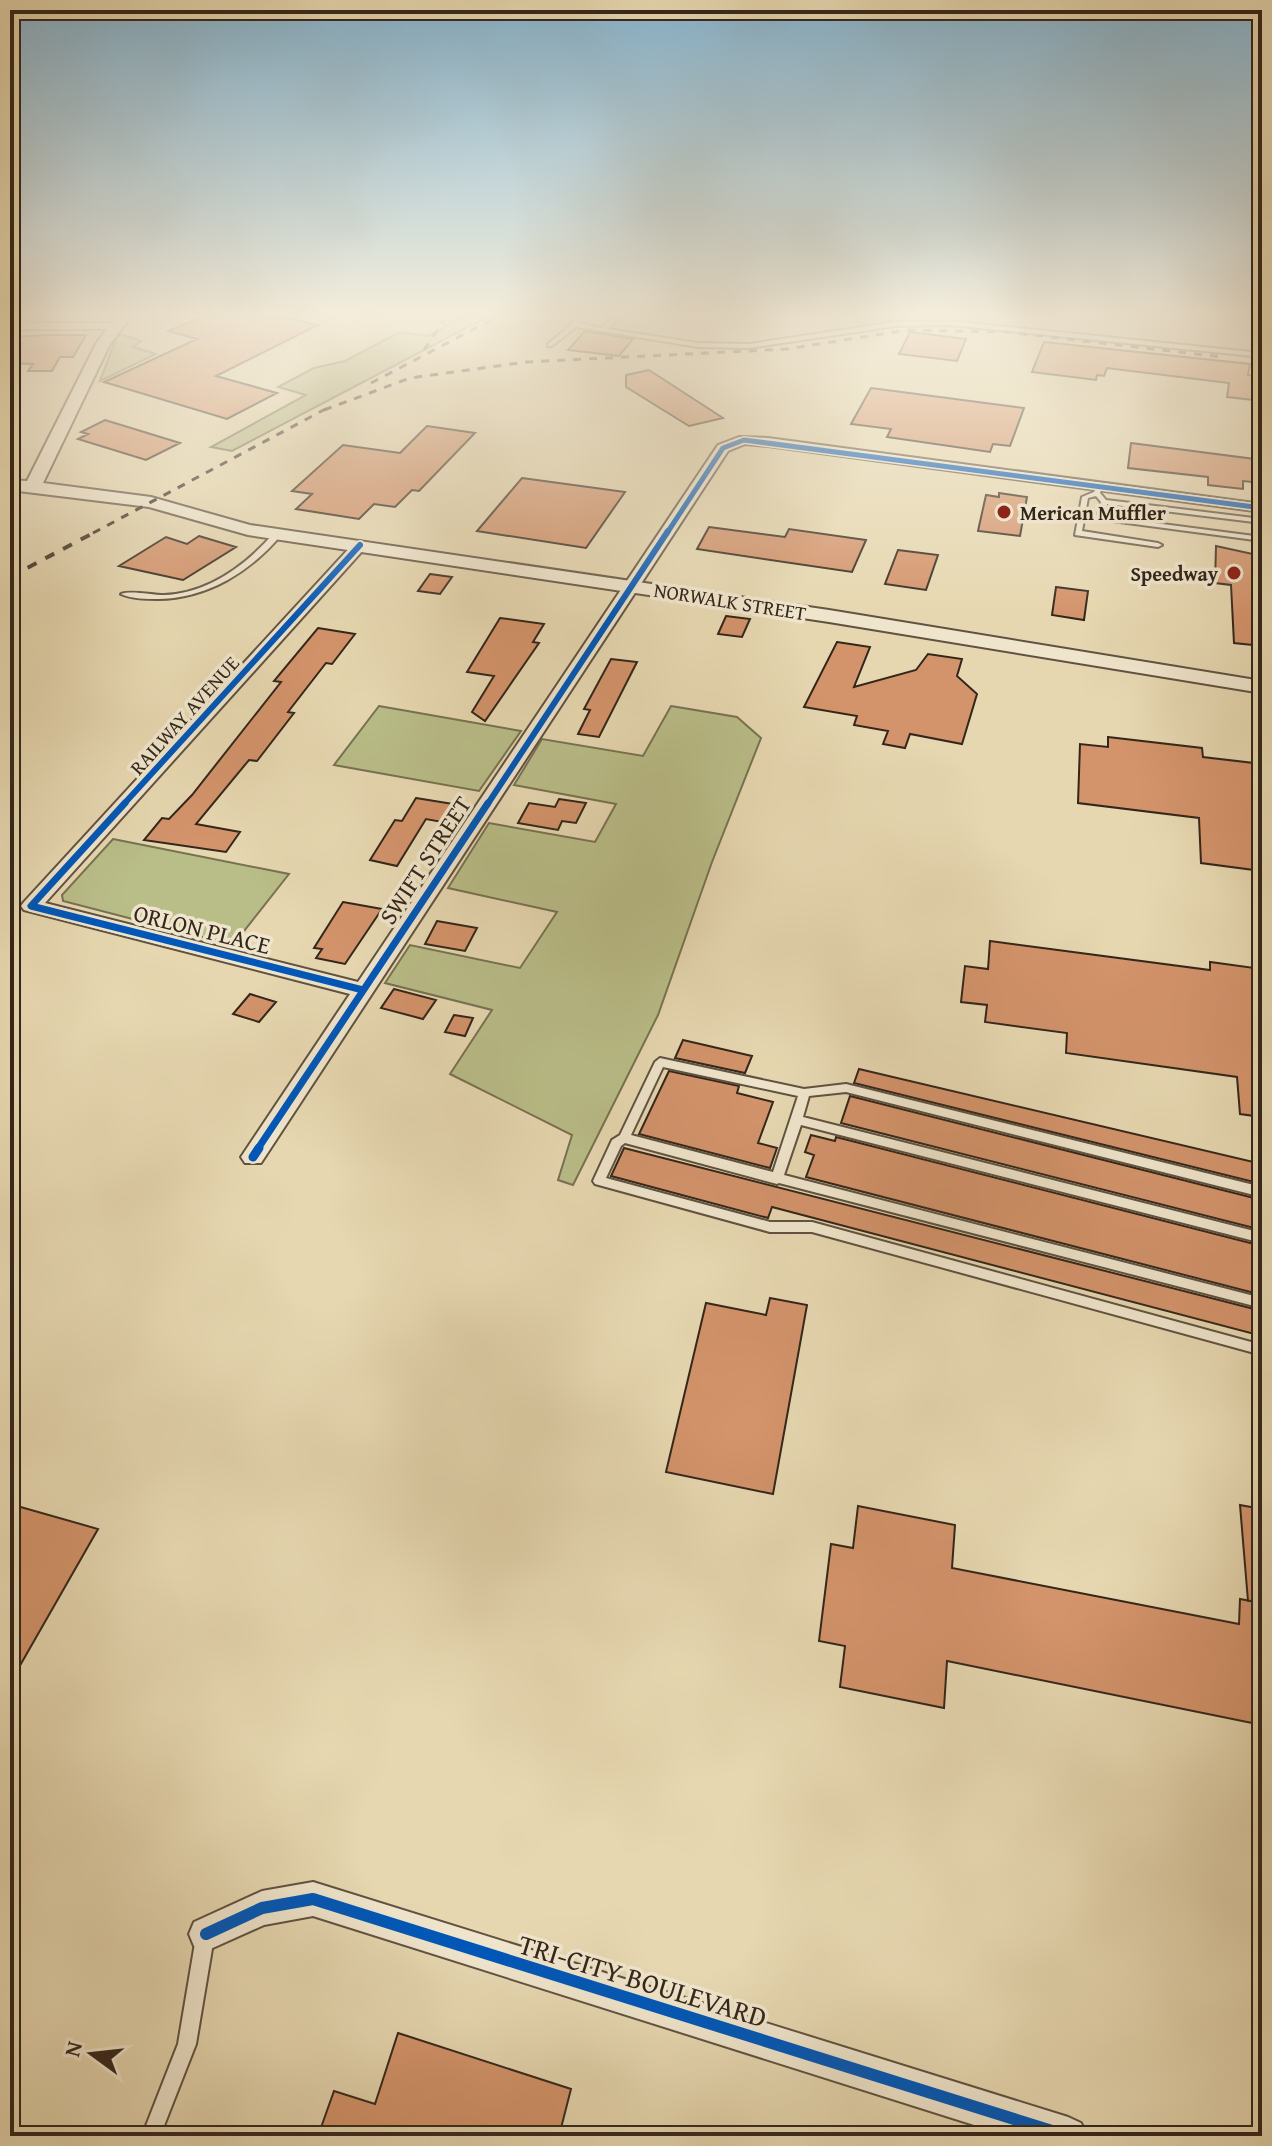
<svg xmlns="http://www.w3.org/2000/svg" width="1272" height="2146" font-family="'Gentium Book Plus',serif">
<style>
.green{fill:#b9bd88;stroke:#767252;stroke-width:2}
.building{fill:#d3936b;stroke:#33261b;stroke-width:2}
.lines{fill:none;stroke-linecap:round;stroke-linejoin:round}
.service-casing{stroke:#605240;stroke-width:4}
.minor-casing{stroke:#605240;stroke-width:4}
.tertiary-casing{stroke:#605240;stroke-width:4}
.service{fill:#efe5cc;fill-rule:evenodd}
.minor{fill:#efe5cc;fill-rule:evenodd}
.tertiary{fill:#efe5cc;fill-rule:evenodd}
.rail-far1{stroke:#33261b;stroke-width:3;stroke-dasharray:8 8;stroke-linecap:butt}
.rail{stroke:#33261b;stroke-width:4;stroke-dasharray:10 10;stroke-linecap:butt}
.cycleway-far4-casing{stroke:#efe5cc;stroke-width:8}
.cycleway-far3-casing{stroke:#efe5cc;stroke-width:10}
.cycleway-far2-casing{stroke:#efe5cc;stroke-width:12}
.cycleway-far1-casing{stroke:#efe5cc;stroke-width:14}
.cycleway-casing{stroke:#efe5cc;stroke-width:17}
.cycleway-far4{stroke:#0057b8;stroke-width:5}
.cycleway-far3{stroke:#0057b8;stroke-width:6}
.cycleway-far2{stroke:#0057b8;stroke-width:7}
.cycleway-far1{stroke:#0057b8;stroke-width:9}
.cycleway{stroke:#0057b8;stroke-width:12}
.poi-dot{fill:#8f2418;stroke:#efe5cc;stroke-width:3}
.labels{text-anchor:middle;dominant-baseline:central;stroke-width:7;stroke-linejoin:round;paint-order:stroke}
.far-poi-label{font-size:20px;font-weight:bold;fill:#33261b;stroke:#efe5cc;text-anchor:start}
.far-street-label{font-size:20px;fill:#33261b;stroke:#efe5cc}
.street-label{font-size:24px;fill:#33261b;stroke:#efe5cc}
.near-street-label{font-size:28px;fill:#33261b;stroke:#efe5cc}
</style>
<rect width="100%" height="100%" fill="#e6d7b0"/>
<filter id="stains"><feTurbulence type="fractalNoise" baseFrequency=".0025" numOctaves="4"/><feColorMatrix values="0 0 0 0 .2 0 0 0 0 .09 0 0 0 0 .02 0 0 0 .5 -.17"/></filter>
<radialGradient id="worn" r=".72"><stop offset=".6" stop-color="#630" stop-opacity="0"/><stop offset="1" stop-color="#630" stop-opacity=".3"/></radialGradient>
<path class="green" d="M461 318H485L232 451 211 447 306 395 278 387 314 368 345 361 400 332 428 336Z
M123 335 141 341 133 347 156 354 100 381 117 336Z
M379 706 521 731 479 791 334 765Z
M671 706 737 717 761 738 712 862 658 1015 573 1185 558 1180 572 1135 450 1074 492 1010 385 983 410 945 520 968 557 912 448 888 489 823 595 842 616 804 514 785 542 739 643 756Z
M113 839 289 874 233 945 63 901 62 895Z"/>
<path class="building" d="M199 318H288L318 325 216 376 277 393 227 419 104 382 197 339 168 331Z
M585 331 633 339 619 356 568 350Z
M910 332 966 339 957 361 899 354Z
M51 335H86L73 357H60L52 371H28L33 364 10 363V337Z
M1044 342 1250 364 1248 375 1262 376V401L1227 397 1229 383 1107 368 1104 376 1097 375 1096 380 1032 372Z
M649 370 723 418 689 426 626 387V375Z
M871 388 1024 408 1010 446 993 444 990 452 887 437 891 429 851 424Z
M105 420 180 443 146 460 78 439 88 434 81 432Z
M427 426 475 433 419 491 412 490 395 507 374 504 359 519 296 509 312 494 292 491 343 445 400 453Z
M1131 443 1262 460V483L1243 481V489L1208 485V477L1128 468Z
M522 478 625 492 586 548 477 531Z
M999 493 1027 497 1020 536 978 531 986 495 999 497Z
M709 527 785 537 789 529 866 540 852 572 697 549Z
M199 536 236 547 183 580 119 566 166 537 187 544Z
M1216 546 1262 556V646L1234 643 1231 585 1215 583Z
M898 550 938 555 926 590 885 584Z
M430 574 452 577 440 594 418 591Z
M1056 587 1088 591 1084 620 1052 615Z
M726 616 750 619 742 637 718 634Z
M500 618 544 624 533 642 539 643 485 721 472 712 494 676 467 672Z
M318 628 355 634 332 664 326 663 288 712 294 713 257 761 249 760 196 824 240 832 226 852 144 840 162 818 169 819 192 795 281 682 274 681Z
M837 642 870 647 854 687 916 670 928 654 962 659 957 676 977 694 962 744 910 734 905 748 883 744 888 731 854 725 857 716 804 707Z
M611 659 637 662 599 737 578 734 590 710 584 709Z
M1108 737 1202 748 1203 757 1262 764V871L1201 863 1199 818 1078 803 1080 744 1108 747Z
M416 798 453 804 442 822 426 819 397 866 370 860 395 820 402 821Z
M559 799 586 803 576 823 562 821 558 830 518 823 529 803 555 807Z
M343 902 382 909 345 964 316 958 322 949 314 948Z
M437 921 477 928 465 951 425 944Z
M990 941 1210 970V962L1262 969V1117L1240 1114 1237 1077 1066 1053 1067 1033 985 1022 987 1005 961 1002 965 966 988 969Z
M394 989 436 1000 423 1019 381 1008Z
M250 994 276 1002 259 1022 233 1014Z
M454 1015 473 1018 465 1036 445 1032Z
M683 1040 752 1056 745 1073 675 1058Z
M859 1069 1262 1164V1184L854 1083Z
M669 1071 739 1086 737 1093 773 1102 758 1143 777 1148 770 1168 639 1134Z
M850 1096 1262 1200V1230L841 1123Z
M811 1135 835 1141 836 1137 1262 1246V1295L806 1177 814 1155 805 1152Z
M624 1148 1262 1311V1336L772 1207 768 1218 611 1176Z
M770 1298 807 1305 773 1494 666 1472 706 1303 766 1315Z
M10 1504 98 1529 10 1683Z
M1240 1505 1262 1509V1600L1248 1601Z
M858 1506 955 1525 952 1568 1239 1624 1240 1599 1262 1603V1725L947 1661 944 1708 840 1687 845 1646 819 1641 831 1544 853 1548Z
M398 2033 571 2089 559 2136H318L334 2091 375 2104Z"/>
<g class="lines">
<g class="service-casing">
<path id="service" d="M573 318H579L577 322 601 328 613 318H619L607 329 698 343 749 344 896 322 950 321 1262 353V357L950 325 896 326 749 348 698 347 576 327 552 346H548V344L572 324Z
M1099 485 1102 487 1100 493 1106 500 1262 519V523L1107 504 1106 513 1116 518 1262 537V541L1112 521 1098 514 1101 502 1096 496 1088 498 1082 531 1158 543 1162 545 1158 547 1075 535 1082 497 1094 492 1097 486Z
M275 532 282 534C250 572 208 598 158 599 146 599 132 599 121 594 131 590 151 595 164 595 209 593 246 565 275 532Z
M660 1058 804 1089 846 1084 1262 1187V1197L846 1092 809 1096 803 1117 1262 1233V1243L801 1125 784 1175 1262 1298V1308L779 1183 777 1184 625 1143 621 1146 606 1178 770 1222H812L1262 1345V1355L812 1232H770L595 1184 593 1181 612 1140 620 1135 655 1062ZM663 1067 798 1096 773 1172 631 1135Z
M205 1928 211 1931 214 1937 196 2044 160 2136H142L178 2044 196 1937 199 1931Z"/>
</g>
<g class="minor-casing">
<path id="minor" d="M10 323H113L119 326 113 329H10Z
M739 437 768 438 1262 504V512L768 446 745 444 728 451 261 1163H245L241 1157 245 1151 350 994 24 910 21 906 24 902 355 542 360 541 367 545 365 548 45 903 358 982 718 445Z
M313 1882 1068 2117 1081 2123 1087 2136H1009L313 1916 264 1925 206 1951 194 1946 189 1934 194 1922 262 1891Z"/>
</g>
<g class="tertiary-casing">
<path id="tertiary" d="M115 318H130L110 344 43 483 151 497 250 525 829 610 1262 681V693L829 622 248 535 149 507 10 490V480L27 481 96 344Z"/>
</g>
<use href="#service" class="service"/>
<use href="#minor" class="minor"/>
<use href="#tertiary" class="tertiary"/>
<path class="rail-far1" d="M424 350 446 318
M371 383 495 318
M324 410 410 378 526 362 787 349 907 330 1006 332 1222 357
M93 533 333 405"/>
<path class="rail" d="M10 577 97 531"/>
<g class="cycleway-far4-casing">
<path id="cycleway-far4" d="M667 533 723 448 744 440 1262 508"/>
</g>
<g class="cycleway-far3-casing">
<path id="cycleway-far3" d="M123 805 360 545
M487 805 668 531"/>
</g>
<g class="cycleway-far2-casing">
<path id="cycleway-far2" d="M125 803 31 906 363 990
M257 1150 488 803"/>
</g>
<g class="cycleway-far1-casing">
<path id="cycleway-far1" d="M253 1157 259 1148"/>
</g>
<g class="cycleway-casing">
<path id="cycleway" d="M206 1934 262 1908 313 1899 1068 2136"/>
</g>
<use href="#cycleway-far4" class="cycleway-far4"/>
<use href="#cycleway-far3" class="cycleway-far3"/>
<use href="#cycleway-far2" class="cycleway-far2"/>
<use href="#cycleway-far1" class="cycleway-far1"/>
<use href="#cycleway" class="cycleway"/>
</g>
<linearGradient id="sky" x2="0" y2="1"><stop stop-color="#87b6d2"/><stop offset="0.51" stop-color="#f4eddb"/><stop offset="1" stop-color="#f4eddb" stop-opacity="0"/></linearGradient>
<rect width="1272" height="618" fill="url(#sky)"/>
<g class="poi-dot">
<circle cx="1004" cy="512" r="8"/>
<circle cx="1234" cy="573" r="8"/>
</g>
<g class="labels">
<g class="far-poi-label">
<text x="1020" y="512">Merican Muffler</text>
<text x="1218" y="573" text-anchor="end">Speedway</text>
</g>
<g class="far-street-label">
<text transform="translate(730 601) rotate(9)">NORWALK STREET</text>
<text transform="translate(184 715) rotate(-48)">RAILWAY AVENUE</text>
</g>
<g class="street-label">
<text transform="translate(425 860) rotate(-57)">SWIFT STREET</text>
<text transform="translate(202 929) rotate(14)">ORLON PLACE</text>
</g>
<g class="near-street-label">
<text transform="translate(643 1980) rotate(17)">TRI-CITY BOULEVARD</text>
</g>
</g>
<rect width="1272" height="2146" fill="none" stroke="#e6d7b0" stroke-width="40"/>
<rect x="12" y="12" width="1248" height="2122" fill="none" stroke="#33261b" stroke-width="4"/>
<rect x="20" y="20" width="1232" height="2106" fill="none" stroke="#33261b" stroke-width="2"/>
<g transform="translate(92 2054) rotate(285)" stroke="#efe5cc" stroke-width="6" paint-order="stroke">
<path d="M0-6L14 30L0 20L-14 30Z" fill="#33261b"/>
<text y="-12" font-size="22" font-weight="bold" text-anchor="middle" fill="#33261b">N</text>
</g>
<rect width="100%" height="100%" filter="url(#stains)"/>
<rect width="100%" height="100%" fill="url(#worn)"/>
</svg>
